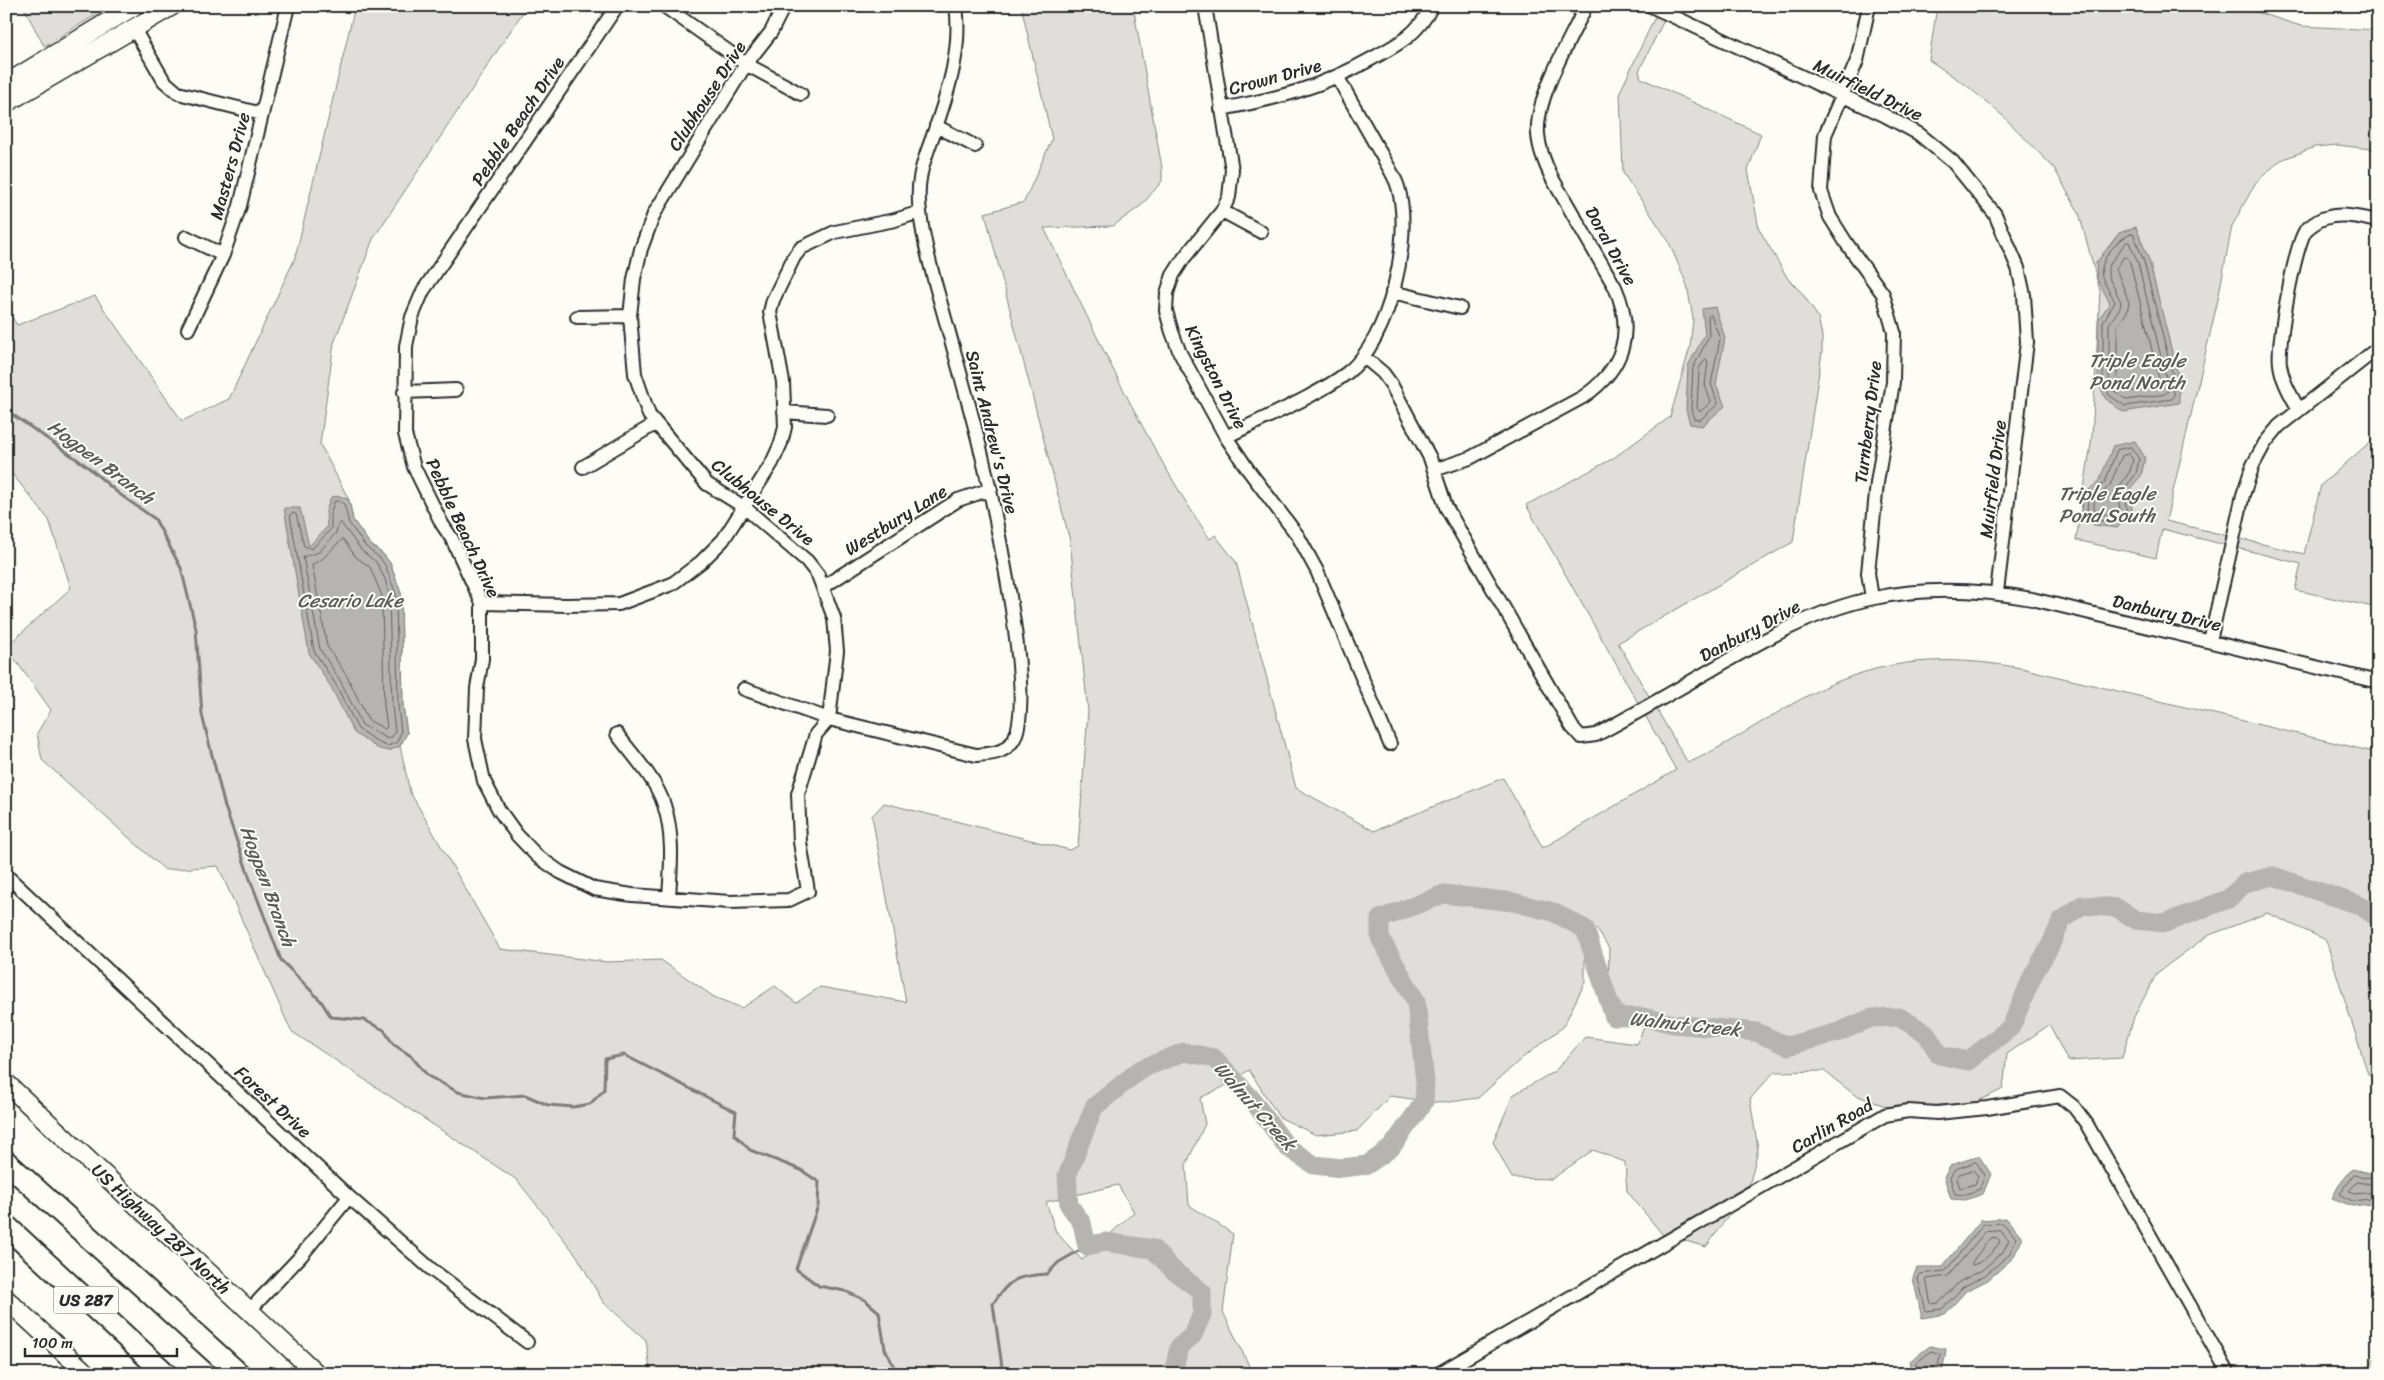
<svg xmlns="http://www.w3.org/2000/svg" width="2384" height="1380" font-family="Sriracha,sans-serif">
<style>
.green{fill:#dfdeda;stroke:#858482;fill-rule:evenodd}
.water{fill:#b5b4b1;stroke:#7e7d7b}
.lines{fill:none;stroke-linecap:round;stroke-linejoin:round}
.shore{stroke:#626261;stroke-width:1}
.stream{stroke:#7e7d7b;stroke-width:3}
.river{stroke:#b5b4b1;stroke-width:19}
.street-casing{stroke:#2b2b2b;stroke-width:16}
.secondary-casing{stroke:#2b2b2b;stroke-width:21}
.highway-casing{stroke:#2b2b2b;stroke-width:25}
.street{stroke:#fdfcf7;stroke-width:12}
.secondary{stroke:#fdfcf7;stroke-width:18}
.highway{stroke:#fdfcf7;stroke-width:21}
.labels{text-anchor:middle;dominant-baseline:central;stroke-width:4;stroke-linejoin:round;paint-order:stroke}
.shield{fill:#fdfcf7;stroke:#6a6a68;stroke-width:1}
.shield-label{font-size:16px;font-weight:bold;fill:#2b2b2b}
.street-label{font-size:18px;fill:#2b2b2b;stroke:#fdfcf7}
.water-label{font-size:19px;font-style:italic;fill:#5b5b5a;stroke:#fdfcf7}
</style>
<rect width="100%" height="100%" fill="#fdfcf7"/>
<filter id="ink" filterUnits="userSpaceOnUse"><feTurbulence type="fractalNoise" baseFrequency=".02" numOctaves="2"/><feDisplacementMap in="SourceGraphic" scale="10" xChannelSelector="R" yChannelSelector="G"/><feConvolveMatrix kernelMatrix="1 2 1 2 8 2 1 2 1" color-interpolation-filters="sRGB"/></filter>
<g filter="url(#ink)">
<path class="green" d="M23 6H111L44 46Z
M355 6H527L373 239 334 343 320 444 349 500 353 520 370 544 384 555 390 563 401 593 403 706 407 733 400 746 410 792 500 949 607 962 661 960 714 997 742 1008 775 986 796 1003 820 987 906 1002 872 816 884 803 1070 850 1078 846 1088 711 1070 541 985 213 1024 202 1052 139 1021 6H1133L1162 168V181L1142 205 1113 226 1044 228C1096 333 1144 442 1210 539L1215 535 1236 562 1296 788 1374 831 1503 778 1543 848 1676 770 1526 505 1612 459 1670 417 1690 347 1693 319 1687 285 1668 240 1623 173 1620 92 1660 6H1671L1639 71 1641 78 1761 134 1748 170 1759 229 1788 279 1802 293 1818 317 1822 336V352L1793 542 1618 643 1688 763C1733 743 1773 712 1817 691 1885 657 1948 655 2021 668L2378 753V1077L2368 1074 2326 940 2267 913 2207 936 2157 973 2134 1017 2122 1058 2068 1061 2049 1025 2007 1054 2003 1089 1972 1104 1888 1107 1855 1095 1824 1071 1774 1072 1750 1099 1758 1149 1749 1187 1706 1247 1662 1234 1627 1191 1625 1162 1593 1150 1552 1179 1512 1178 1493 1142 1513 1095 1555 1071 1585 1037 1637 1044 1649 1015 1624 1009 1608 989 1609 948 1596 928 1585 942V982L1563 1027 1521 1059 1478 1098 1441 1103 1390 1096 1357 1131 1316 1135 1279 1117 1249 1070 1223 1087 1200 1098 1205 1124 1186 1165 1189 1205 1233 1234 1223 1312 1253 1374H646L650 1370 646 1340 603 1302 577 1256 517 1180 291 1031 218 866 165 870 42 760 37 733 51 710 6 647 71 588 49 520 6 466V307L17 325 95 296 182 421 229 399 295 258ZM1118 1185 1134 1212 1082 1260 1056 1232 1046 1202Z
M1937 6H2237L2301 26 2378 30V150L2338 145 2315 147 2281 160 2256 182 2232 226 2217 304 2166 521 2304 554 2321 485 2378 435V608L2295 590 2301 564 2162 529 2156 558 2076 540 2092 437 2100 291 2079 213 2054 168 2003 116 1966 85 1929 60Z
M2378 1352V1374H2356L2370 1365Z"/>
<path class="water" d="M2136 227 2149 260 2179 380V403L2123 412 2105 398 2098 381V320L2110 303 2097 279 2096 263 2119 233Z
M1715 307 1725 338 1716 384 1725 406 1702 426 1690 424 1686 410 1688 366 1705 334 1702 309Z
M2135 441 2145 458 2141 476 2128 491 2133 513 2117 528 2094 525 2082 514 2083 496 2100 479 2113 446Z
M340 496 349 500 353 520 370 544 384 555 390 563 401 593 403 706 407 733 400 746 389 751 379 749 354 733 331 687 309 653 284 508H300L309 546 327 527 326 511 331 497Z
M1979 1156 1991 1174 1983 1194 1965 1200 1951 1199 1944 1177 1951 1165Z
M2352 1169 2378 1175V1203L2352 1206 2332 1198 2339 1185Z
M2006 1218 2023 1238 2013 1258 1988 1280 1966 1291 1945 1314 1922 1318 1913 1278 1917 1267H1942L1981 1220Z
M1930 1346 1946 1349 1942 1374H1912L1910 1361Z"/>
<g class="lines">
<path class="shore" d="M2131 234 2134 235 2144 262 2174 380V396L2172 399 2125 406 2109 395 2103 379V322L2115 302C2112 294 2105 286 2102 277 2098 261 2117 239 2131 234Z
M2129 242 2138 263 2167 381 2168 391 2165 394 2127 400 2114 391 2109 378V324L2120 308 2121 302 2108 276V267L2125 243Z
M2124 257 2128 258 2131 266 2160 382 2158 387 2129 392 2121 386 2117 377V326L2127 312 2129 302 2116 269Z
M1711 315 1720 339 1711 384 1718 404 1700 420 1694 419 1691 409 1693 368 1709 336 1708 317Z
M1706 359 1708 362 1705 385 1711 402 1700 412 1697 408 1699 369Z
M2131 447 2139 459 2136 474 2123 490 2127 512 2115 523 2097 520 2087 512 2088 498 2105 482 2117 450Z
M2129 454 2133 460 2130 471 2117 490 2120 510 2113 516 2099 514 2094 509V501L2110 485 2122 456Z
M339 501 344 504 349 523 366 547 380 558 385 565 396 594 398 706 401 732 397 742 388 746 381 744 358 729 336 685 314 651 290 515 292 513 296 514 304 546 312 549 331 529V512L334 502Z
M341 523 362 551 376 562 385 579 389 595 392 706 395 731 392 737 388 739 362 725 341 682 320 649 303 557 319 552 336 533 338 525Z
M343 539 356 557 370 567 382 596 384 706 387 727 385 729 368 720 348 678 327 646 312 565 322 559Z
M1976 1162 1985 1175 1980 1189 1964 1195 1955 1194 1950 1178 1954 1170Z
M1973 1170 1978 1176 1975 1184 1960 1188 1957 1179 1958 1175Z
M2378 1179 2354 1175 2340 1194 2352 1201 2378 1198
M2378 1185 2357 1182 2349 1191 2354 1194 2378 1192
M1984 1224 2003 1223 2016 1238 2009 1255 1985 1275 1963 1287 1942 1309 1926 1311 1918 1279 1920 1274 1945 1271Z
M2000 1230 2009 1240 2003 1252 1982 1270 1959 1282 1939 1303 1931 1304 1926 1279 1948 1276 1986 1231Z
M1997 1238 2000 1241C1996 1250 1981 1264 1972 1265V1262L1990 1238Z
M1916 1374V1363L1931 1351 1940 1354 1937 1374"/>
<path class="stream" d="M6 410 88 467 118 493 155 519 181 568 196 629 202 715 225 807 250 879 281 960 321 1001 331 1017 364 1020 384 1030 393 1044 411 1056 428 1076 458 1092 485 1098 525 1095 548 1105 573 1107 590 1104 604 1090 605 1059 624 1055 736 1112 734 1134 750 1150 801 1170 819 1182 818 1206 796 1269 819 1286 845 1291 865 1300 879 1312 885 1349 894 1367 916 1374
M1003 1374 993 1304C1009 1279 1016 1276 1047 1274L1059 1262 1087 1246"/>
<path class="river" d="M1173 1374 1179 1347 1193 1335 1202 1314V1292L1174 1271 1153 1249 1105 1242 1087 1246 1082 1223 1069 1205 1067 1176 1094 1107 1141 1069 1184 1052 1214 1058 1251 1098 1287 1147 1314 1165 1342 1168 1367 1165 1391 1148 1424 1102 1425 1082 1416 1001 1380 938V919L1444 894 1513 902 1553 912 1585 929 1614 1017H1643L1673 1024 1756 1032 1788 1046 1839 1032 1871 1018 1899 1017 1926 1033 1939 1055 1968 1061 2011 1027 2033 975 2049 948 2062 920 2082 905 2117 908 2136 920 2165 923 2228 899 2245 883 2273 876 2359 905 2378 918"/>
<g class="street-casing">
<path id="street" d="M617 6 423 291 412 317 406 346 405 434 414 467 442 524 452 539 482 603V659L477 688 475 739 484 781 499 810 517 835 537 856 560 872 594 889 632 895 730 902 789 900 808 891 800 842 798 794 816 734 829 719 837 651 834 618 818 575 807 561 744 507 707 484 649 415 635 374 630 316 634 279 641 249 654 214 746 64 771 32 784 6
M664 6 746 64 801 94
M1205 6 1232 170 1229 197 1222 211 1184 258 1173 275 1167 293 1166 311 1172 332 1180 353 1226 437 1249 471 1298 536 1317 571 1390 744
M1651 6 1884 115 1919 134 1953 162 1995 214 2018 268 2024 295 2027 342 1997 592
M1869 6 1857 61 1825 135 1821 191 1830 217 1847 244 1883 294 1894 332 1893 382 1877 483 1868 573 1872 598
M134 29 164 81 178 93 262 114
M1221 109C1280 98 1320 88 1373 58 1399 44 1418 34 1432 6
M936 126 975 146
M1222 211 1261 232
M186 237 223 255
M1392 292 1460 308
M577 317 630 316
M188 329 223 255 240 206 288 6
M1364 357 1383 373 1391 384 1430 458 1446 507 1572 727 1581 737 1596 735C1635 714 1673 692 1711 670 1763 640 1815 610 1874 598 1927 587 1979 589 2032 599L2378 682
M404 392 456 390
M2299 410C2291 395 2282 381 2280 364 2277 345 2295 244 2306 230 2310 226 2320 219 2325 218 2342 212 2361 218 2378 221
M784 412 827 415
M1226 437C1263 418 1315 397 1347 373 1390 340 1413 238 1398 187 1394 174 1384 160 1377 147 1364 124 1351 101 1338 78
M583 467 655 424
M1434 470 1470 458 1583 397C1624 369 1635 332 1615 287L1552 178C1545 164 1539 150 1538 134 1535 98 1570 40 1586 6
M823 587 958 500 991 489
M482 603 567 605 619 604 672 584 701 562 723 540 772 463 781 443 785 427 783 382 770 312 773 300 794 257 801 248 835 232 895 220 920 212
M2210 641 2243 495 2253 465 2265 443 2279 426 2378 348
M744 689 829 719 976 755C989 754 1003 754 1012 742 1035 712 1005 567 997 526 985 459 966 394 948 329 938 293 924 248 920 212 915 177 925 159 936 127 949 89 962 47 956 6
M617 734C633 756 656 779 664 805 674 835 671 866 669 897
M6 875 349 1197 431 1269 527 1342
M248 1312 301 1256 349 1197
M1438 1374 1885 1115 1908 1111 1937 1113 1987 1108 2060 1096 2074 1107 2086 1123 2229 1374"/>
</g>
<g class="secondary-casing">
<path id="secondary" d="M6 84 134 6
M6 103 172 6
M6 1083 317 1374
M6 1299 87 1374"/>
</g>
<g class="highway-casing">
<path id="highway" d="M6 1162 239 1374
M6 1226 166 1374"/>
</g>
<use href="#street" class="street"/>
<use href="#secondary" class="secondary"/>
<use href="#highway" class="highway"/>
</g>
</g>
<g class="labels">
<rect class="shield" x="53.5" y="1286.5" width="65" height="27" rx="4"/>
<g class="shield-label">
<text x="86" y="1300">US 287</text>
</g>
<g class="street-label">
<text transform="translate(1275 77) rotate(-15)">Crown Drive</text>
<text transform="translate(1868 90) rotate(26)">Muirfield Drive</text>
<text transform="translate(707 96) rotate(-57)">Clubhouse Drive</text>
<text transform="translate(518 121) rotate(-56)">Pebble Beach Drive</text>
<text transform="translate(230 166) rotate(-75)">Masters Drive</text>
<text transform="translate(1611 246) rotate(61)">Doral Drive</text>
<text transform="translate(1216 377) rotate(63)">Kingston Drive</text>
<text transform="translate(1868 422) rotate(-83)">Turnberry Drive</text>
<text transform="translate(992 432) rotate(76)">Saint Andrew's Drive</text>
<text transform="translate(1993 479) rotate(-83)">Muirfield Drive</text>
<text transform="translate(763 502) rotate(39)">Clubhouse Drive</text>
<text transform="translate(896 520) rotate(-32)">Westbury Lane</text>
<text transform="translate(463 528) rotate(65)">Pebble Beach Drive</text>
<text transform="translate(2167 613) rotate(13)">Danbury Drive</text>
<text transform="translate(1750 631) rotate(-28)">Danbury Drive</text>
<text transform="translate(273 1102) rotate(43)">Forest Drive</text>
<text transform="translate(1832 1126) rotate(-30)">Carlin Road</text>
<text transform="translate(161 1229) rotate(43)">US Highway 287 North</text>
</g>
<g class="water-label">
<text x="2137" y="360">Triple Eagle<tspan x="2137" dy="22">Pond North</tspan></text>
<text transform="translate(101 462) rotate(37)">Hogpen Branch</text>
<text x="2107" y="493">Triple Eagle<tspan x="2107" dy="22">Pond South</tspan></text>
<text x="350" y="600">Cesario Lake</text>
<text transform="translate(268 886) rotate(70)">Hogpen Branch</text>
<text transform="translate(1685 1024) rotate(6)">Walnut Creek</text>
<text transform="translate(1255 1106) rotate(48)">Walnut Creek</text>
</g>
</g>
<rect width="2384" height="1380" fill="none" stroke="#fdfcf7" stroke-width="25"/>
<rect x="12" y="12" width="2359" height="1355" fill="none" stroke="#2b2b2b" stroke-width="2" filter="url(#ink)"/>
<path d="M25 1348v8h152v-8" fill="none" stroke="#2b2b2b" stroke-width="2.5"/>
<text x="32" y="1348" font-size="15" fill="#2b2b2b" stroke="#fdfcf7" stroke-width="4" paint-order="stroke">100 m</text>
</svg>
